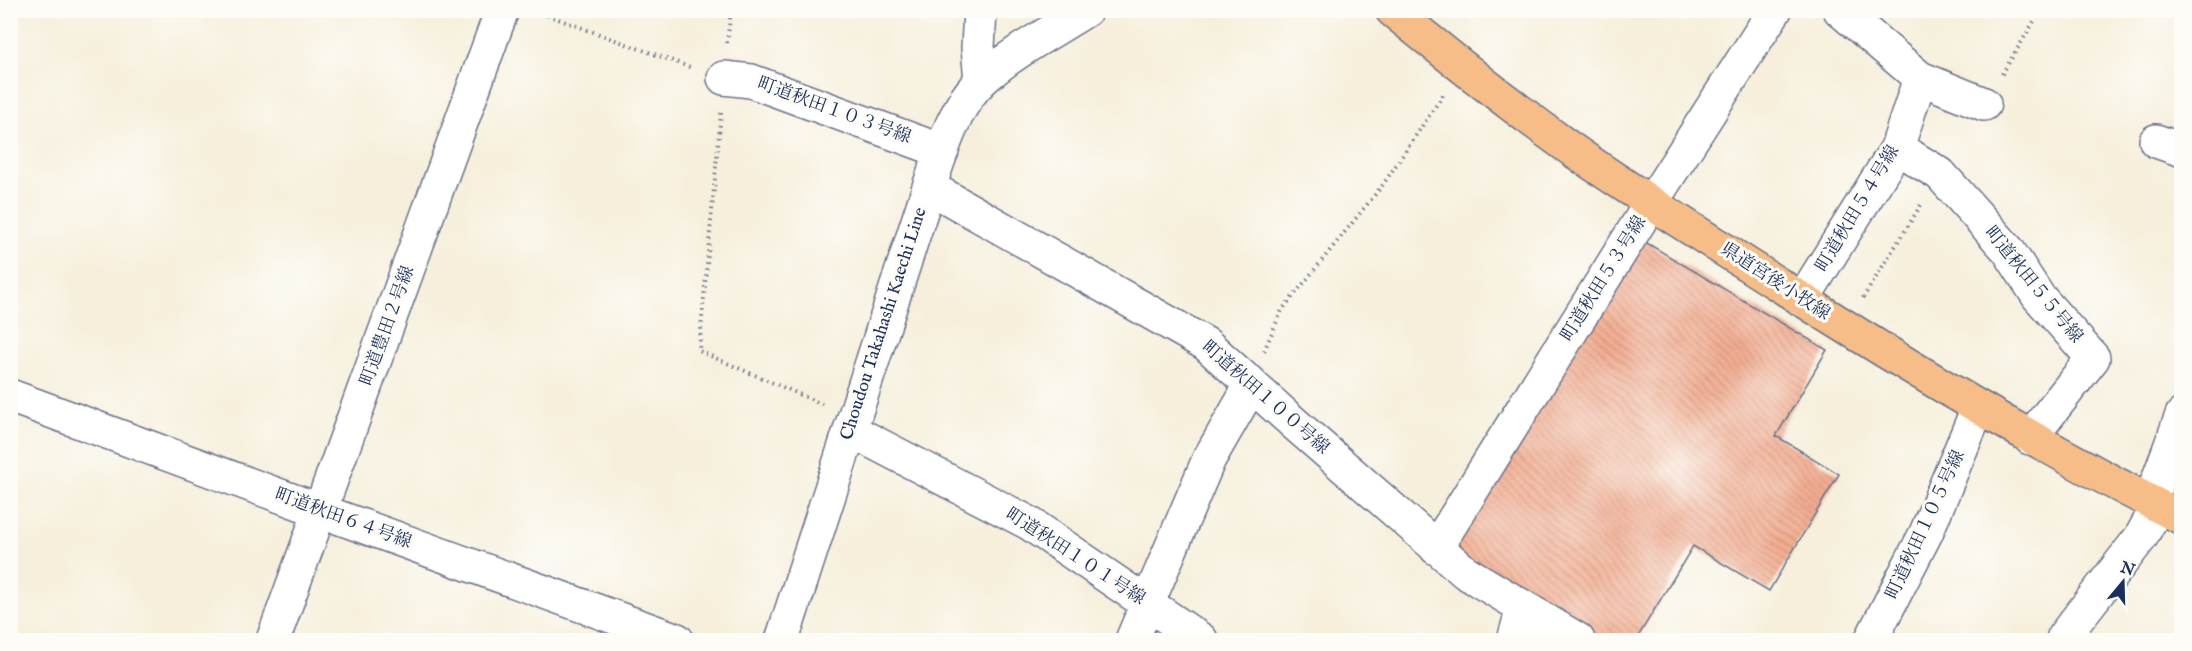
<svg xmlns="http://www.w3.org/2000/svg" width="2192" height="651" font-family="'IM FELL English','Noto Serif JP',serif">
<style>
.building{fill:url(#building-back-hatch)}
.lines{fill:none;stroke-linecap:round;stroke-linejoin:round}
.minor-casing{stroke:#68728a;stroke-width:36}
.major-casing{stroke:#68728a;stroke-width:36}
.path{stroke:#68728a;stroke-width:4;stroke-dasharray:1.5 4.5;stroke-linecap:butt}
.minor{stroke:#fff;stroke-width:33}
.major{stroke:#f7bd88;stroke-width:33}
.labels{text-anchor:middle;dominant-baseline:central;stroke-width:6;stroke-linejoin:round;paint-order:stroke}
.street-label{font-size:18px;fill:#1b2f5e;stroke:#fdfcf7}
</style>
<defs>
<pattern id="building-back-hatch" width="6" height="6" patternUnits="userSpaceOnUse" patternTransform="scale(1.5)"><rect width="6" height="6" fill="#f4ae92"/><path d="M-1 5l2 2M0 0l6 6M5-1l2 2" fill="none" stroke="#c58e7a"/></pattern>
</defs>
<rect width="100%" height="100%" fill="#fdfcf7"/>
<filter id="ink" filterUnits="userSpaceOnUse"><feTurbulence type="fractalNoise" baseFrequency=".0167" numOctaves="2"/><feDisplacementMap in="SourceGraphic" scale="12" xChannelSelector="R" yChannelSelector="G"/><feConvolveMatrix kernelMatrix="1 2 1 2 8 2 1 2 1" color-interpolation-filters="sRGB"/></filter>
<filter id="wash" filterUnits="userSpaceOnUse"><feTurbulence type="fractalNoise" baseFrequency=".008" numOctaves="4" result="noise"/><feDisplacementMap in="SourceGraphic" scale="24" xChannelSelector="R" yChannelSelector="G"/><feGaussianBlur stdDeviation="1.35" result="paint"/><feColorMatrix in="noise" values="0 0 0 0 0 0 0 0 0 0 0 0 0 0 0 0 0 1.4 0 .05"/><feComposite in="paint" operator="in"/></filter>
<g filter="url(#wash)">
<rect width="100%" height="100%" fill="#f6efdc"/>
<g id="blocks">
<path class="building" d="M1640 239 1827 350 1776 436 1839 474 1769 591 1693 546 1636 640H1598L1452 553Z"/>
</g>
</g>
<g filter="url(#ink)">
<use href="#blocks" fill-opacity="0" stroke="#68728a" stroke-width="1.5"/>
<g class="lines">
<g class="minor-casing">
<path id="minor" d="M980 10 978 48 981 81
M724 78 751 81 942 151
M1920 78 1984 104
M2156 141 2182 150
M1897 148 1940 174 2008 250 2038 296 2093 358 2030 438
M929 187 1206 344 1296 425 1465 572 1578 640
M1802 300 1897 148 1920 78 1840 10
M10 396 321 511 677 640
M850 430 1029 523 1201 640
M2150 502 2182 415
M1436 548 1651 203 1775 10
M273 640 502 10
M782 640 929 187C942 151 954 106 982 80 1012 52 1052 32 1086 10
M1132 640 1209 459 1244 398 1250 382
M1514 640 1523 608
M1871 640 1926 533 1978 408
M2063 640 2064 636 2141 537 2158 506"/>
</g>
<g class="major-casing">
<path id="major" d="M1392 10C1448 56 1505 101 1564 144 1634 194 1708 239 1781 286 1911 369 2043 448 2182 518"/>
</g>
<path class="path" d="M536 11 692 68
M727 43 731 10
M2002 74 2041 10
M721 113 699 351 822 404
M1863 298 1921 205
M1264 351 1282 310 1382 186 1443 95"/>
<use href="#minor" class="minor"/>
<use href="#major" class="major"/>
</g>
</g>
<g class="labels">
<g class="street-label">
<text transform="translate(834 111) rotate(20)">町道秋田１０３号線</text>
<text transform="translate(1858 209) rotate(-59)">町道秋田５４号線</text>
<text transform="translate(1604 279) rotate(-58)">町道秋田５３号線</text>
<text transform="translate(1775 282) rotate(33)">県道宮後小牧線</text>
<text transform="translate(2033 285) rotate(51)">町道秋田５５号線</text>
<text transform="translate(884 324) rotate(-72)">Choudou Takahashi Kaechi Line</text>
<text transform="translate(388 326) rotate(-70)">町道豊田２号線</text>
<text transform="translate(1265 398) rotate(41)">町道秋田１００号線</text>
<text transform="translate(343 519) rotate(20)">町道秋田６４号線</text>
<text transform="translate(1926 525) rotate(-65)">町道秋田１０５号線</text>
<text transform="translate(1075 557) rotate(33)">町道秋田１０１号線</text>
</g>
</g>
<rect width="2192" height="651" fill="none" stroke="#fdfcf7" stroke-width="36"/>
<g transform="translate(2123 582) rotate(19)" stroke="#fdfcf7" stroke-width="4.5" paint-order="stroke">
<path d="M0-4.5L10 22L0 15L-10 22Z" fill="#1b2f5e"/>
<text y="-9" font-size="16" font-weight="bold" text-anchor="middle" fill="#1b2f5e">N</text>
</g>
</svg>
